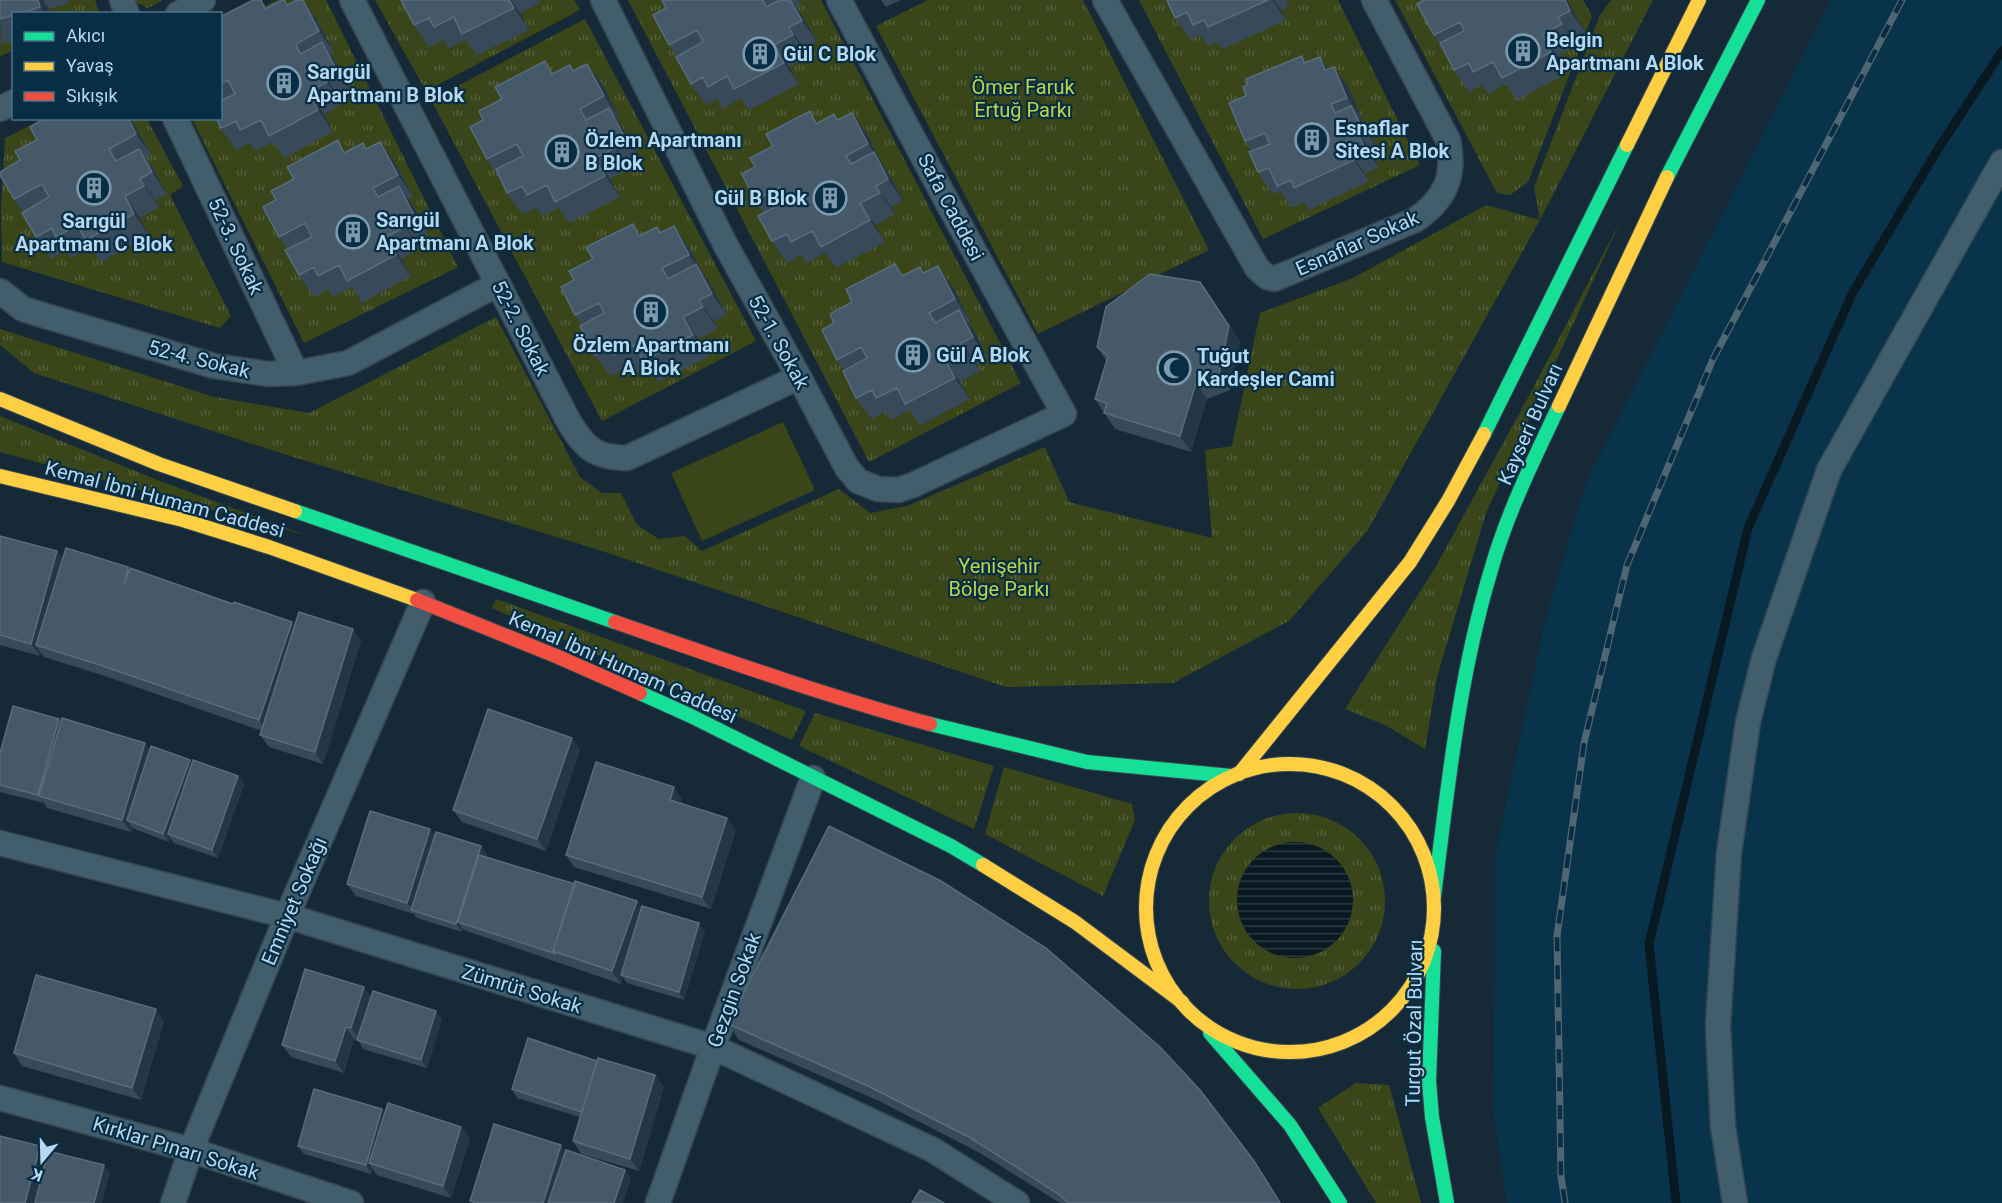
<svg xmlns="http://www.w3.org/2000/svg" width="2002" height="1203" font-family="Roboto,sans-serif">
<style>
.built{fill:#09334a}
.grass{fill:url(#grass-tufts)}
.garden{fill:#3a4619}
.water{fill:url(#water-rules)}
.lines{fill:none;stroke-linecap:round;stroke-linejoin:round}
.stream{stroke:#091922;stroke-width:9}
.street-casing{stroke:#354652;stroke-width:27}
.fast-casing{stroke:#354652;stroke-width:16}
.slow-casing{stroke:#354652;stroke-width:16}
.jam-casing{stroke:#354652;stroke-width:16}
.street{stroke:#425d6c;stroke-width:24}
.fast{stroke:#16e098;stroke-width:14}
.slow{stroke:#ffcf43;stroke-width:14}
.jam{stroke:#f24e42;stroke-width:14}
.rail-casing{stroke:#506671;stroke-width:7}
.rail{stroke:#072e44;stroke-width:4.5;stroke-dasharray:14;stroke-linecap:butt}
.wall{fill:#384a59}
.shaded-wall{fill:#243744}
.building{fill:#455969;stroke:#576d7e;stroke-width:1.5}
.labels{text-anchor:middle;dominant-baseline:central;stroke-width:4.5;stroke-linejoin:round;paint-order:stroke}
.poi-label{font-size:20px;font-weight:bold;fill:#b6d8ef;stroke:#072e44;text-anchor:start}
.park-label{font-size:20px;fill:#bcd546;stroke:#072e44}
.street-label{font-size:20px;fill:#b6d8ef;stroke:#072e44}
</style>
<defs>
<pattern id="grass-tufts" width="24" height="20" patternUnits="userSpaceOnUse" patternTransform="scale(1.5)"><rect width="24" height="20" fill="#3a4619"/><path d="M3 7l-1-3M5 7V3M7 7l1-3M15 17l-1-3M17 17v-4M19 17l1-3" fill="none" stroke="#54603b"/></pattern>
<pattern id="water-rules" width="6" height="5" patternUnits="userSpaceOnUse" patternTransform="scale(1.5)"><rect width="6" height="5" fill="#091922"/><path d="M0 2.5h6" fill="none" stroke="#2b3a42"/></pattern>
</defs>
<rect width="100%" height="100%" fill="#152a36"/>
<path class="built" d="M1831 0H2002V1203H1507L1493 1109 1496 851 1545 621 1586 482Z"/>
<path class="grass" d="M0 0H95L99 13 14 14 13 51 0 56Z
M131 0H163L148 8Z
M277 0H326L458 267 304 343 192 119 220 118 221 28Z
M375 0H574L580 10 426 91Z
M628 0H821L1021 383 869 462Z
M928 0H1083L1209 250 1038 334 876 26Z
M1139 0H1338L1420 165 1263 239Z
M1395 0H1583L1592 16 1528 182 1510 195 1497 193Z
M1611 0H1653L1540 220 1368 530 1289 621 1173 683 1006 687 593 548 293 457 34 373 0 345V329L214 397 309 413 496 317 580 477 602 493H621L637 525 659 539 685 536 702 551 839 489 870 513 907 506 1045 447 1069 502 1212 538 1205 450 1232 446 1260 313 1353 278 1486 205 1540 220 1534 187 1600 15Z
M585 19 756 341 602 421 431 100Z
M43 119H147L183 186 170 195 231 316 220 328 2 262 1 207 5 138Z
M1622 218 1486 513 1437 677 1425 749 1387 726 1345 709 1435 568 1532 390Z
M0 416 160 481 305 535 0 452Z
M496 599 806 711 792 740 492 608Z
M815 713 994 766 974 829 799 746Z
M1004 767 1132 804 1135 820 1103 896 985 834Z
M1209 901a88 88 0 1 1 176 0a88 88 0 1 1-176 0Z
M1356 1083 1389 1085 1421 1203H1376L1318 1108Z"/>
<path class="garden" d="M783 422 815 490 702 541 671 473Z"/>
<path class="water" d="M1237 900a58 58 0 1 1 116 0a58 58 0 1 1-116 0Z"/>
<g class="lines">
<path class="stream" d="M1676 1203 1649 944 1748 528 1853 292 1938 149 2002 51"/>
<g class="street-casing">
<path id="street" d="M122 0 127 14
M352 0 569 422C586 449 594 457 627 458L799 377
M603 0 725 244 799 377 847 468 858 481 878 489 898 490 913 485 1064 414 951 209 839 0
M1105 0 1257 268 1267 277 1274 279 1415 220C1445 200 1456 176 1448 140L1374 0
M178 14 203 0
M0 109 14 102
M175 118 296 373
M0 291 23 309 39 314 214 366 268 374 296 373 348 363 498 284
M0 843 287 916 713 1047 933 1150 1017 1203
M0 1098 191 1150 351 1203
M173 1203 191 1150 287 916 423 602
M658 1203 713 1047 813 778
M1735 1203 1723 1127 1718 1025 1729 853 1748 722 1764 658 1829 470 2002 162"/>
</g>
<g class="fast-casing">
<path id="fast" d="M1667 177 1758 0
M1484 434 1627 145
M295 511 615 622
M640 693 691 716 951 846 983 865
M930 724 1087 762 1231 776
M1434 896C1448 786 1459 676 1491 570 1507 513 1534 459 1559 406
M1434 951 1429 1081 1432 1117 1447 1203
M1210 1033 1290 1125 1340 1203"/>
</g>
<g class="slow-casing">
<path id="slow" d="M1627 145 1699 0
M0 399 159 464 295 511
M1559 406 1667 177
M0 476 183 520 269 547 417 600
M1146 908a144 144 0 1 1 288 0a144 144 0 1 1-288 0Z
M1239 774 1410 562 1448 501 1484 434
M983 865 1075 922 1182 1002"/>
</g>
<g class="jam-casing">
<path id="jam" d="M417 600 556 656 640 693
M615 622C719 658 823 695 930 724"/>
</g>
<use href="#street" class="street"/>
<use href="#fast" class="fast"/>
<use href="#slow" class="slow"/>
<use href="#jam" class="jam"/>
<g class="rail-casing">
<path id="rail" d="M1565 1203 1561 1176 1557 936 1584 743 1627 565 1713 359 1902 0"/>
</g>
<use href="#rail" class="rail"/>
</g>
<path class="wall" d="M0 0H69L70 3 49 9 50 14H14V41L1 44Z
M261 0 267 8 285 0 288 5 316 19 334 52 330 55 337 64 351 90 339 97 342 104 324 114 333 132 284 158 273 142 255 151 250 143 236 150 221 128 220 17Z
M401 0H539L540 3 520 13 529 30 477 55 466 40 449 48 443 40 429 47 414 25Z
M662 0H798L801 6 797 9 803 17 817 42 804 49 808 56 789 67 799 84 749 110 741 98 723 109 717 99 706 105 691 84 677 56 669 45 666 8Z
M881 0H901L886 7Z
M1166 0H1286L1289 6 1281 10 1286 20 1223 49 1218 42 1208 46 1200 35 1190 39 1175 18Z
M1424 0 1571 6 1585 32 1573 39 1577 46 1557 56 1566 74 1517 100 1506 84 1488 94 1482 85 1469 92 1454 70 1443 48 1434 35Z
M1302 56 1306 62 1328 69 1349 88 1361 119 1366 127 1376 147 1370 150 1379 167 1365 174 1369 181 1309 210 1304 202 1292 208 1280 191 1273 194 1258 172 1252 151 1245 141 1248 85Z
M587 64 603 85 619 118 617 119 624 130 638 156 626 162 630 169 610 179 620 197 570 223 559 208 542 216 536 208 522 214 507 193 500 179 487 159 553 73 574 71Z
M852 113 867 134 883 166 889 174 903 201 891 207 895 214 875 225 885 242 836 268 825 253 807 263 801 255 787 263 772 241 764 213 755 200V167L817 123 838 120Z
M133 123 151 155 146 158 154 170 167 194 155 200 159 207 140 218 149 235 101 262 91 247 71 258 66 250 51 259 36 237 23 212 14 199Z
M367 149 395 163 413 196 408 199 414 207 428 235 416 241 420 248 401 259 411 276 362 303 352 287 333 297 328 289 314 297 299 275 288 249 279 237 276 200 346 152Z
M674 226 689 248 703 274 711 285 727 315 714 321 718 329 698 339 708 357 658 382 648 367 629 377 624 369 610 376 595 355 582 325 575 315 574 280 641 235 657 227 661 233Z
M924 273 953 287 970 321 968 322 974 331 988 358 976 364 980 371 960 382 970 399 920 425 910 410 891 420 886 412 872 419 856 398 844 370 837 360 834 323 903 276Z
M1200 282 1240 342 1230 390 1207 399 1191 452 1115 429 1095 399 1107 362 1097 347Z
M0 536 57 551 62 559 129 569 295 625 361 641 323 764 269 747 260 735 262 731 105 676 44 657 41 653 40 656 0 645Z
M61 721 145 743 150 750 190 760 192 764 238 776 244 784 218 858 174 843 170 838 169 842 132 828 131 832 47 808 44 803 0 792V753Z
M572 738 580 750 546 851 462 822 453 810Z
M674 787 682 800 681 803 727 818 736 830 711 909 574 867 566 855Z
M430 829 435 836 487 854 486 857 575 884 637 901 641 907 705 932 684 1000 627 983 623 977 621 984 464 930 463 929 462 932 417 918 414 914 356 896 347 884Z
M364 987 371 997 442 1019 427 1068 363 1049 358 1040 354 1039 344 1073 291 1057 282 1045Z
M164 1021 141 1100 22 1066 14 1053Z
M728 1024 1265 1176 1281 1203H1060L980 1153 879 1101 739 1040Z
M664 1087 639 1171 581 1154 573 1141 580 1117 517 1098 512 1089Z
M382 1109 385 1113 461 1127 470 1139 451 1198 377 1175 373 1169 371 1174 304 1154 298 1146Z"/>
<path class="shaded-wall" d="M38 0H43L49 9 50 14H44L40 7Z
M303 0 316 19 334 52 319 31Z
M509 0H511L520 13 529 30 514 8Z
M790 0 803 17 817 42 802 21Z
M1272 0H1274L1281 10 1286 20Z
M1565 0H1567L1571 6 1585 32 1570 11Z
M1558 17 1573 39 1577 46 1562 24Z
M789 27 804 49 808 56 793 35Z
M1542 34 1557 56 1566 74 1551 52Z
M322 42 337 64 351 90 336 69Z
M774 45 789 67 799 84 784 63Z
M1320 57 1335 78 1325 70Z
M587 64 603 85 619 118 604 96Z
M1334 67 1349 88 1362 119 1347 98Z
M324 75 339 97 342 104 327 82Z
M309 92 324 114 333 132 318 110Z
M1351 106 1366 127 1376 147 1361 125Z
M609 108 624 130 638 156 623 134Z
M852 113 867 134 883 166 868 144Z
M128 118H130L133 123 151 155 136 134Z
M1355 128 1370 150 1379 167 1364 146Z
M611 141 626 162 630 169 615 148Z
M380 142 395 163 413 196 398 175Z
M139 149 154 170 167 194 152 172Z
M874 152 889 174 903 201 888 179Z
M1350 152 1365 174 1369 181 1354 160Z
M595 158 610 179 620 197 605 176Z
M140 179 155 200 159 207 144 186Z
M399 186 414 207 428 235 413 213Z
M876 186 891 207 895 214 880 193Z
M125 196 140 218 149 235 134 214Z
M860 203 875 225 885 242 870 220Z
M401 220 416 241 420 248 405 227Z
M674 226 689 248 703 274 711 285 727 315 712 294 697 267 689 255Z
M386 237 401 259 411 276 396 255Z
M938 266 953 287 970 321 955 299Z
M1200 282 1240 342 1230 390 1219 374Z
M699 300 714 321 718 329 703 307Z
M959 310 974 331 988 358 973 337Z
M683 317 698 339 708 357 693 335Z
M961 343 976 364 980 371 965 350Z
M945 360 960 382 970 399 955 378Z
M1196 383 1207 399 1191 452 1180 436Z
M57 551 65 563 36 645 41 653 40 656 31 644Z
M292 622 301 634 267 733 259 720Z
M353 629 361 641 323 764 315 752Z
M59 719 65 727 39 796 44 804 38 795Z
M572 738 580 750 546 851 537 839Z
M145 743 154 755 127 820 132 828 131 832 122 820Z
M190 760 196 769 168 834 170 838 169 842 163 834Z
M238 776 244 784 218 858 212 850Z
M674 787 682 800 679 812 670 800Z
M727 818 736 830 711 909 702 897Z
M430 829 438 842 413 910 407 903Z
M481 846 487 854 465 924 458 922 463 929 462 932 456 924Z
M637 901 645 913 621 975 623 977 621 984 612 971Z
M699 923 705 932 684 1000 679 992Z
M364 987 372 999 360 1040 351 1028Z
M156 1009 164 1021 141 1100 132 1088Z
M436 1011 442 1019 427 1068 421 1060Z
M346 1027 354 1039 344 1073 335 1061Z
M655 1075 664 1087 639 1171 630 1159Z
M382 1109 388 1117 369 1163 373 1169 371 1174 366 1165Z
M461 1127 470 1139 451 1198 443 1186Z
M561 1145 570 1157 555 1203H543Z
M40 1146 48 1158 37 1203H25Z
M1254 1161 1265 1176 1281 1203H1280Z
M104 1165 110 1173 102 1203H94Z
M625 1170 631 1179 623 1203H614Z"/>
<path class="building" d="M0 0H38L40 7 18 14H14V15L0 19Z
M253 0H261L265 9 282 0H284L287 5 297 0H303L319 31 296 44 298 50 301 54 322 42 336 69 324 75 327 82 309 92 318 110 269 136 261 120 240 130 236 121 221 128 216 118H220V101L235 94 228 80 220 84V17Z
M401 0H509L514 8 462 34 454 17 434 27 429 18 414 25Z
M662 0H763L766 7 780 0H790L802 21 789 27 793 35 774 45 784 63 734 89 727 76 708 87 703 77 691 84 676 57 703 42 700 35 697 30 669 45 653 15 666 8Z
M1167 0H1268L1208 27 1204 20 1193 25 1187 12 1175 18Z
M1424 0H1565L1570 11 1558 17 1562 24 1542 34 1551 52 1502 78 1493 62 1473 72 1469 63 1454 70 1440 43 1464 31 1460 22 1434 35 1417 4Z
M1302 56 1304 63 1320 57 1325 70 1334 67 1347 98 1331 104 1335 113 1351 106 1361 125 1355 128 1364 146 1350 152 1354 160 1294 188 1291 180 1277 186 1269 168 1258 172 1249 152 1270 144 1265 133 1245 141 1229 103 1246 96 1243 87 1248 85 1246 79Z
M545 61 552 74 570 65 573 71 587 64 604 96 580 109 586 120 609 108 623 134 611 141 615 148 595 158 605 176 555 202 547 185 527 195 522 186 507 193 496 169 523 156 517 144 487 159 470 127 483 120 479 111 502 99 495 87Z
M810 111 816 124 834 114 837 120 852 113 868 144 846 156 851 164 874 152 888 179 876 186 880 193 860 203 870 220 821 247 812 231 791 242 787 234 772 241 758 216 787 201 780 187 755 200 742 174 755 167 750 158 773 146 766 134Z
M45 118H128L136 134 109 149 116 161 139 149 152 172 140 179 144 186 125 196 134 214 86 240 77 225 56 237 52 228 36 237 22 213 49 197 42 184 14 199 0 175V172L20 160 15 151 37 140 30 127Z
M338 140 344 153 363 143 366 149 380 142 398 175 373 188 378 197 399 186 413 213 401 220 405 227 386 237 396 255 347 281 339 265 318 276 314 267 299 275 285 250 312 237 305 223 279 237 263 207 276 200 271 191 294 179 287 167Z
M633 224 639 236 657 227 660 233 674 226 689 255 662 268 668 279 696 264 712 294 699 300 703 307 683 317 693 335 643 361 635 345 614 355 610 347 595 355 580 326 604 313 599 303 575 315 561 287 574 280 569 271 593 259 586 247Z
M895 264 902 276 920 267 923 273 938 266 955 299 929 313 935 323 959 310 973 337 961 343 965 350 945 360 955 378 905 404 897 388 876 398 872 390 856 398 843 371 867 358 865 354 861 347 837 360 822 330 834 323 830 314 852 302 846 289Z
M1150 274 1200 282 1229 326 1219 374 1196 383 1180 436 1104 413 1107 403 1095 399 1108 356 1097 347 1106 307Z
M0 536 57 551 31 644 0 635Z
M66 548 128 567 124 585 130 568 233 604 234 602 292 622 259 720 97 664 36 645Z
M299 612 353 629 315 752 260 735Z
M13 706 59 719 38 795 0 785V753Z
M488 709 572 738 537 839 453 810Z
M62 718 145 743 122 820 39 796Z
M151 746 190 760 163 834 127 820Z
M193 760 238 776 212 850 168 834Z
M596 762 674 787 670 800 727 818 702 897 566 855Z
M370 811 430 829 407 903 347 884Z
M829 826 941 881 1046 948 1160 1047 1200 1090 1254 1161 1280 1203H1068L1060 1195 969 1137 868 1086 728 1024Z
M436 832 481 846 456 924 411 910Z
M479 855 575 884 553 951 556 954 458 922Z
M575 881 637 901 612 971 553 951Z
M642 906 699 923 679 992 621 975Z
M305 969 364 987 351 1028 346 1027 335 1061 282 1045Z
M36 975 156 1009 132 1088 14 1053Z
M373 991 436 1011 421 1060 357 1040Z
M528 1038 597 1061 582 1112 512 1089Z
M598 1058 655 1075 630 1159 573 1141Z
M314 1089 382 1109 366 1165 298 1146Z
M388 1103 461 1127 443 1186 369 1163Z
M494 1124 561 1145 543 1203H476L470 1201Z
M0 1136 40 1146 25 1203H0Z
M566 1150 625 1170 614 1203H548Z
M48 1151 104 1165 94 1203H35Z
M920 1190 944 1203H912Z"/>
<defs>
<g id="building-ring" transform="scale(1.725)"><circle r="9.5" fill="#072e44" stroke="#7e9bae" stroke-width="1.5"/><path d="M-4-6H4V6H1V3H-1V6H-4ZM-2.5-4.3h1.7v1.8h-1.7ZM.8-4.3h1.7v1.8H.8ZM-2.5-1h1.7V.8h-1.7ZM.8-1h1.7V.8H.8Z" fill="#7e9bae"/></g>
<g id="mosque-ring" transform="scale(1.725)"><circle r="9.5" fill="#072e44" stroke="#7e9bae" stroke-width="1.5"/><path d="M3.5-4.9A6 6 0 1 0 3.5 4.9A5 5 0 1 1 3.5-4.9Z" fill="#7e9bae"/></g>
</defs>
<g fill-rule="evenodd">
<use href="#building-ring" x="1523" y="51"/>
<use href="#building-ring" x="760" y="54"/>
<use href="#building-ring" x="284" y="83"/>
<use href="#building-ring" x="1312" y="140"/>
<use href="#building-ring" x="562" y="152"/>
<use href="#building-ring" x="94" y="188"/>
<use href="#building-ring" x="830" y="198"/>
<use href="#building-ring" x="353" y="232"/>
<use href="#building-ring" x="651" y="312"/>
<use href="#building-ring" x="913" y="355"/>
<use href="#mosque-ring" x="1174" y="368"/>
</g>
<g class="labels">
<g class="poi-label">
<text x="1546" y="40">Belgin<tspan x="1546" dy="23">Apartmanı A Blok</tspan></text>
<text x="783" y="54">Gül C Blok</text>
<text x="307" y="72">Sarıgül<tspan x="307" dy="23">Apartmanı B Blok</tspan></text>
<text x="1335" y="128">Esnaflar<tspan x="1335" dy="23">Sitesi A Blok</tspan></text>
<text x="585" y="140">Özlem Apartmanı<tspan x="585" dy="23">B Blok</tspan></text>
<text x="807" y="198" text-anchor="end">Gül B Blok</text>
<text x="376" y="220">Sarıgül<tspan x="376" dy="23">Apartmanı A Blok</tspan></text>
<text x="94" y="221" text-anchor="middle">Sarıgül<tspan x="94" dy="23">Apartmanı C Blok</tspan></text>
<text x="651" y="345" text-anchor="middle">Özlem Apartmanı<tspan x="651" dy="23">A Blok</tspan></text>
<text x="936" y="355">Gül A Blok</text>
<text x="1197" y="356">Tuğut<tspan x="1197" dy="23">Kardeşler Cami</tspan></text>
</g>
<g class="park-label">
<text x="1023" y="87">Ömer Faruk<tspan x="1023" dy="23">Ertuğ Parkı</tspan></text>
<text x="999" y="566">Yenişehir<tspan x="999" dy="23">Bölge Parkı</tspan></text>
</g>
<g class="street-label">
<text transform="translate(951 207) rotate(62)">Safa Caddesi</text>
<text transform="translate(1357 243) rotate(-24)">Esnaflar Sokak</text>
<text transform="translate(236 246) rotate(65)">52-3. Sokak</text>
<text transform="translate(521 328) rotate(63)">52-2. Sokak</text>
<text transform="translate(779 342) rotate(61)">52-1. Sokak</text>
<text transform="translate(199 359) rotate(14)">52-4. Sokak</text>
<text transform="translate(1530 424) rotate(-66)">Kayseri Bulvarı</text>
<text transform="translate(165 499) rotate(15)">Kemal İbni Humam Caddesi</text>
<text transform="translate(623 667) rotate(24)">Kemal İbni Humam Caddesi</text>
<text transform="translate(294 901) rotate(-67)">Emniyet Sokağı</text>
<text transform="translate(522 989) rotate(17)">Zümrüt Sokak</text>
<text transform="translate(734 990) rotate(-70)">Gezgin Sokak</text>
<text transform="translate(1414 1023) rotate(-89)">Turgut Özal Bulvarı</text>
<text transform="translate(176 1148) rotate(17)">Kırklar Pınarı Sokak</text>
</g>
</g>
<rect x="12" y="12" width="210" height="108" fill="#072e44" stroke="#4d7288" stroke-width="1.5"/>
<rect x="24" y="32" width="30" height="9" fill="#16e098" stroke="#4d7288" stroke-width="1.5"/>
<text x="66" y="42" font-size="18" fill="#b6d8ef">Akıcı</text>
<rect x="24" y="62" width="30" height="9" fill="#ffcf43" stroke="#4d7288" stroke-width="1.5"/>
<text x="66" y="72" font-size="18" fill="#b6d8ef">Yavaş</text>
<rect x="24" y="92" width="30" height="9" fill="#f24e42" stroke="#4d7288" stroke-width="1.5"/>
<text x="66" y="102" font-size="18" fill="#b6d8ef">Sıkışık</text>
<g transform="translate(42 1161) rotate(199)" stroke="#072e44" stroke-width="4.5" paint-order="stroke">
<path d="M0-4.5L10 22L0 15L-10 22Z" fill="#b6d8ef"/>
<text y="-9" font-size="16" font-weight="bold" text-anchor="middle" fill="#b6d8ef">K</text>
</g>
</svg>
